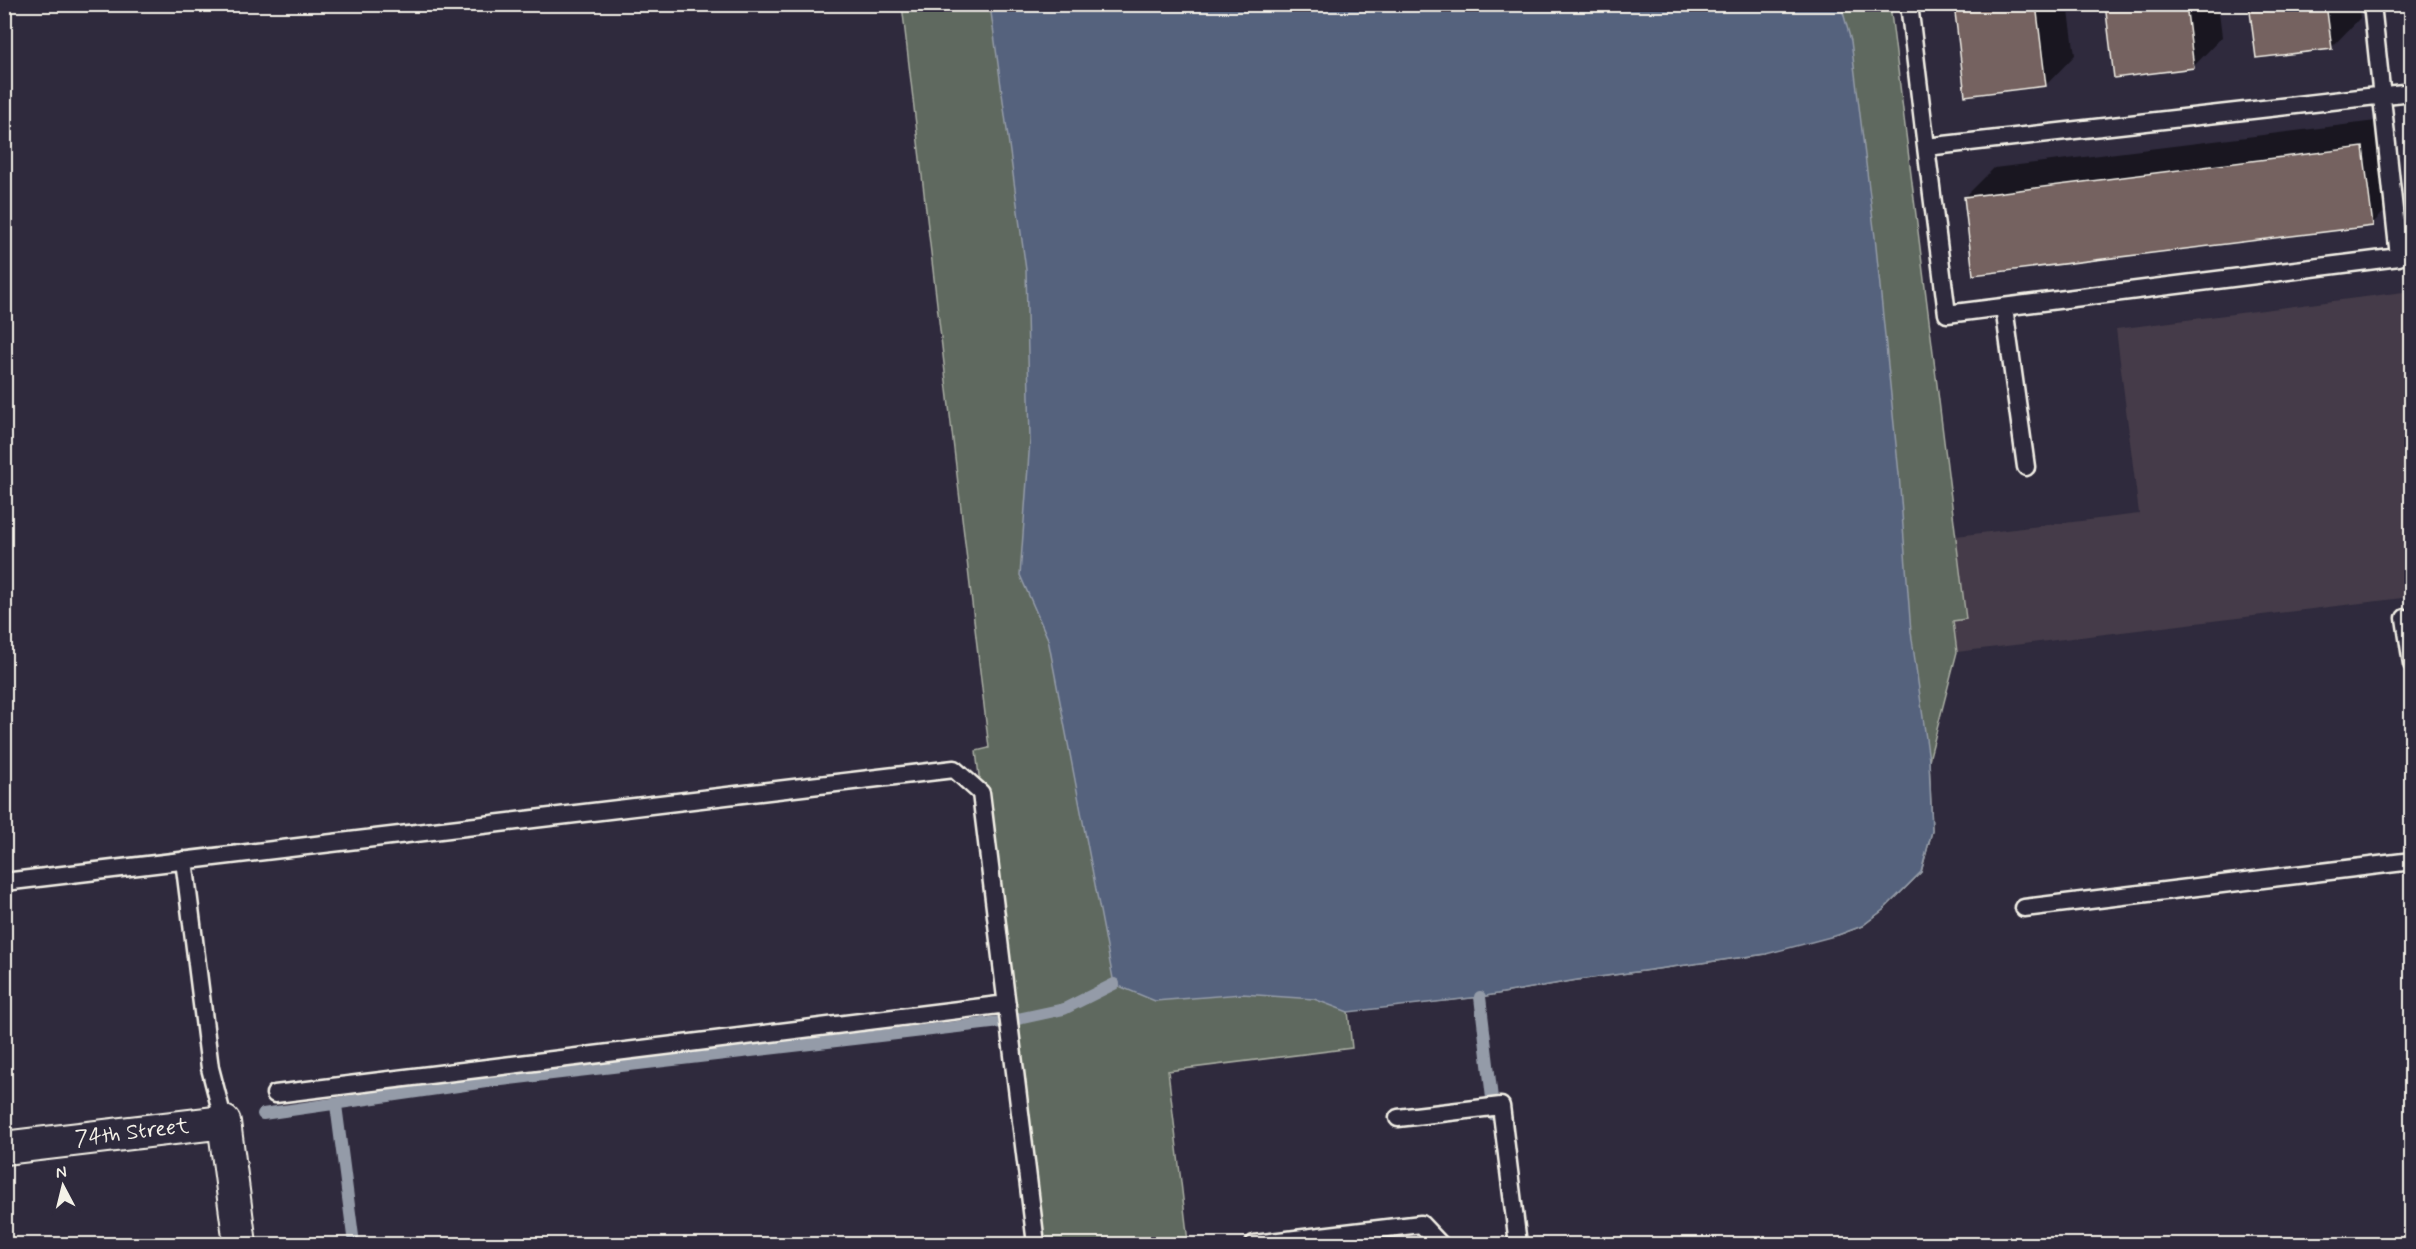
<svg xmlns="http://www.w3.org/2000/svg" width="2416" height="1249" font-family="Mynerve,sans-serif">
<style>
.built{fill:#443b48}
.green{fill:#5e695e;stroke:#a9ada3;stroke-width:1.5}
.water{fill:#54627d;stroke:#949ba8;stroke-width:1.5}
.shadow{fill:#0007}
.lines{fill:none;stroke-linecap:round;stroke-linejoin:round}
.stream{stroke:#949ba8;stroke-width:12}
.building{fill:#746261;stroke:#f4f1e8;stroke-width:1.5}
.lane-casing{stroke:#f4f1e8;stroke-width:21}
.street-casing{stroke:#f4f1e8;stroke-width:36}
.lane{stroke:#2f2a3d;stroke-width:16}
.street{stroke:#2f2a3d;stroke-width:32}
.labels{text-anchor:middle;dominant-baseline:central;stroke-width:6;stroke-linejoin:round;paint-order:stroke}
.street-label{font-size:22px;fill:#f4f1e8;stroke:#2f2a3d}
</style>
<rect width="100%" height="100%" fill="#2f2a3d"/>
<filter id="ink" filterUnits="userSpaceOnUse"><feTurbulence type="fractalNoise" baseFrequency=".0167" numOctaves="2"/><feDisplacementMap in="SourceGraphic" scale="12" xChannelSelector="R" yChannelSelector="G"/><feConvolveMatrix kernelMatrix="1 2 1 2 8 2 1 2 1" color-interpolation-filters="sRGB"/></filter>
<g filter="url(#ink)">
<path class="built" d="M2411 291V597L1957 652 1953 621 1966 619 1956 536 2139 514 2116 329Z"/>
<path class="green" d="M902 5H1890L1966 619 1953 621 1957 652 1929 760 1932 831 1921 872 1883 910 1862 926 1838 935 1833 897 1760 907 1766 954 1577 980 1480 997 1348 1011 1352 1048 1168 1071 1188 1242 1172 1244H1036L976 751 989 748Z"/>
<path class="water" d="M990 5H1841L1851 41 1875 237 1899 474 1911 632 1929 760 1932 831 1921 872 1883 910 1862 926 1838 935 1766 954 1577 980 1480 997 1348 1012 1314 999 1242 994 1155 1001 1114 984 1048 639 1020 575 1030 440 1026 270Z"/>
<path class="shadow" d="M1955 4H2068L2075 55 2046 85Z
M2107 4H2218L2222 37 2193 67Z
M2250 4H2358L2360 18 2331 48Z
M2392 119 2401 195 2372 224 1965 197 1994 168Z"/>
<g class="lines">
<path class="stream" d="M1480 997 1494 1115
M336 1105 354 1244
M263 1114 493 1081 1009 1021 1064 1009 1114 984"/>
</g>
<path class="building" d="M1954 4H2036L2046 86 1965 96Z
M2105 4H2186L2194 68 2114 78Z
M2249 4H2326L2332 49 2256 58Z
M2363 147 2373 226 1973 275 1964 197Z"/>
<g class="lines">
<g class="lane-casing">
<path id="lane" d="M1909 4 1926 147 2412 92
M1926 147 1947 314 2399 257 2372 4
M2004 307 2026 467
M2405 618 2412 664
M184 860 210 1068 224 1122
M4 882 954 769 981 793 1036 1244
M2024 908 2412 861
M275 1094 1007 1004
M1398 1118 1501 1106 1518 1244
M1254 1244 1421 1224 1440 1244"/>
</g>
<g class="street-casing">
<g id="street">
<path id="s1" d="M4 1148 224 1122 240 1244"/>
</g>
</g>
<use href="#lane" class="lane"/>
<use href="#street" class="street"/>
</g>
</g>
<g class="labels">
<g class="street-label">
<text stroke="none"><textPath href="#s1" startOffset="129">74th Street</textPath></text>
</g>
</g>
<rect width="2416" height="1249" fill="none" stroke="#2f2a3d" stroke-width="24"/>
<rect x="12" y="12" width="2392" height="1225" fill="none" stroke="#f4f1e8" stroke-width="2" filter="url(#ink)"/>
<g transform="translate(63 1186) rotate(353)" stroke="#2f2a3d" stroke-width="4.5" paint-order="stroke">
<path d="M0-4.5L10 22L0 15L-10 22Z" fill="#f4f1e8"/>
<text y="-9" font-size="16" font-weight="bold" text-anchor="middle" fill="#f4f1e8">N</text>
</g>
</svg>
